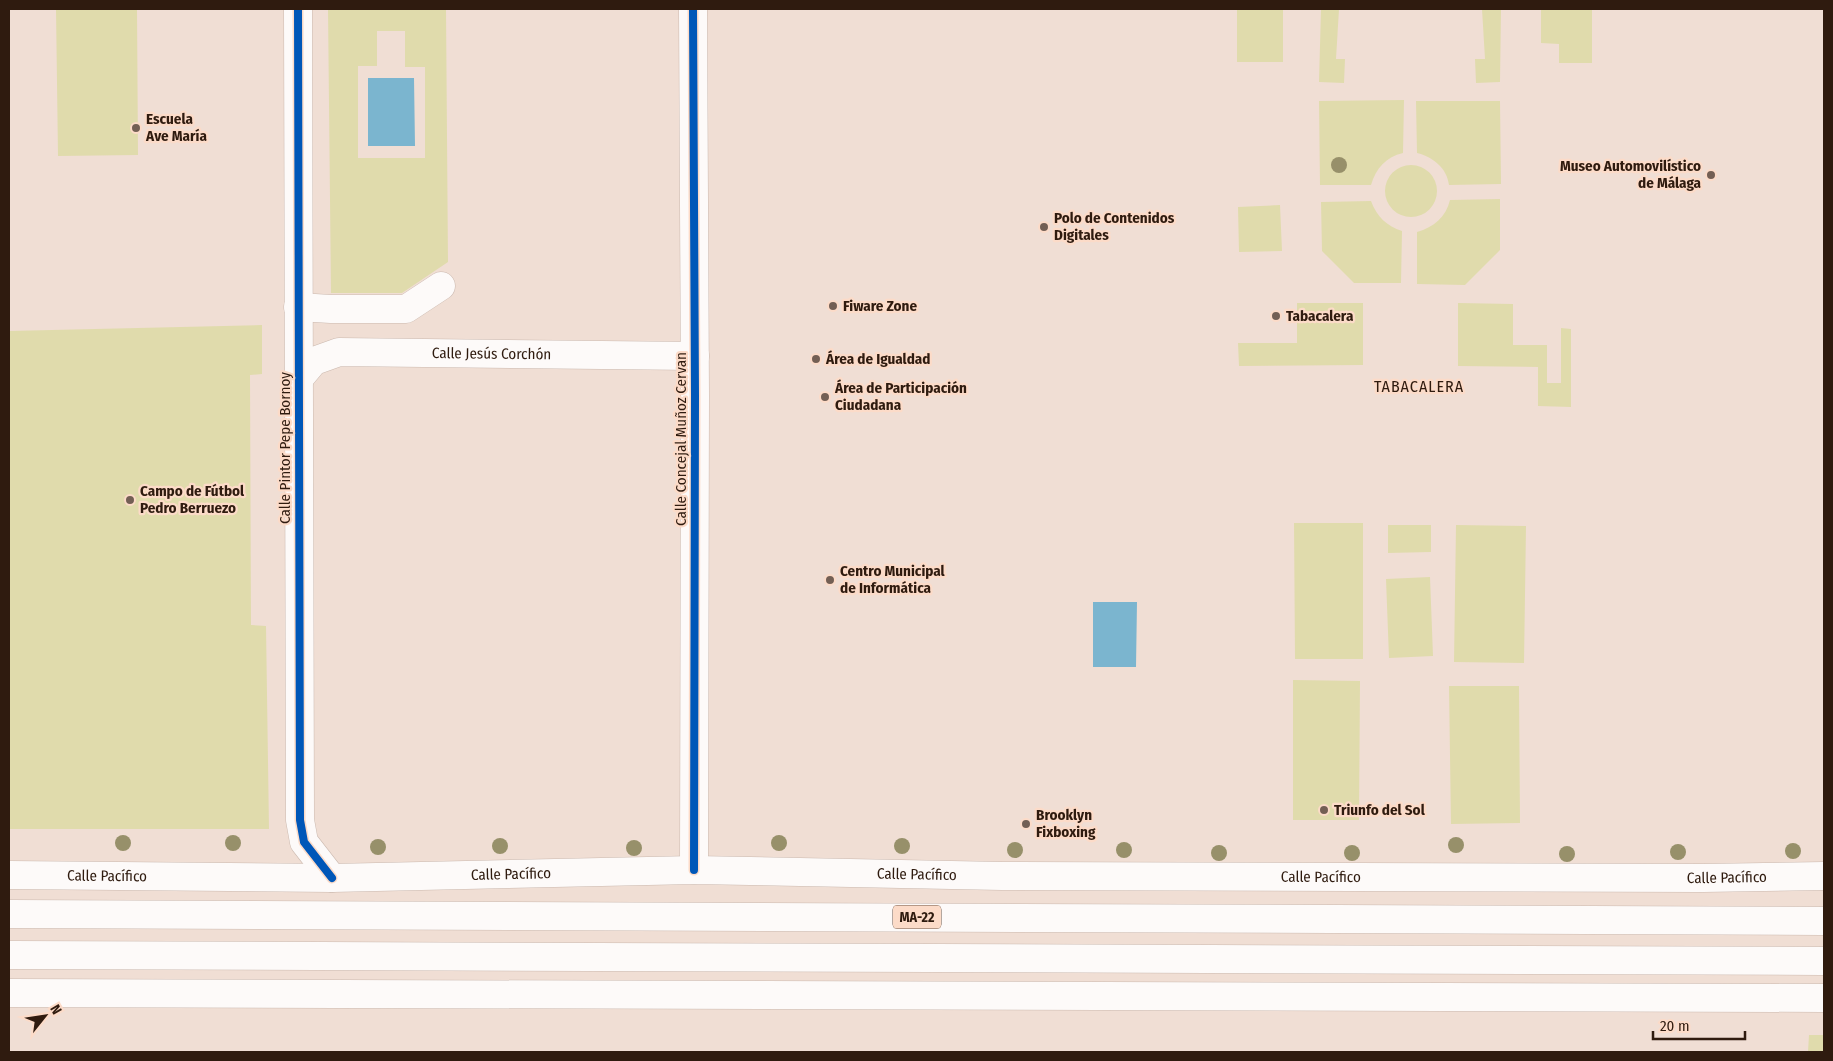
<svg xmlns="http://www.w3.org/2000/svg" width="1833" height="1061" font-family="'Fira Sans Condensed',sans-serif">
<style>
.green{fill:#e0dbac;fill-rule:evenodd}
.water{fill:#7bb5cf}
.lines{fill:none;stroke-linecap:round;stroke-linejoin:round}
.minor-casing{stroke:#cbb9af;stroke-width:29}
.major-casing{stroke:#cbb9af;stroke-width:29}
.minor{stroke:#fdfaf9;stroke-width:28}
.major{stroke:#fdfaf9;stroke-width:28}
.cycleway-casing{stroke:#fcdbc8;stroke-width:11}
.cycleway{stroke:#0057b8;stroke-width:8}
.tree{fill:#97906a}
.poi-dot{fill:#735f54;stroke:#fcdbc8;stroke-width:2}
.labels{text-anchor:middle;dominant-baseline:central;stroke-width:4.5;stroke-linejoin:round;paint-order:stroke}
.shield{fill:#fcdbc8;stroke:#6c5546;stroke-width:1}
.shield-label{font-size:14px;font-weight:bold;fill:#2f1b0f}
.poi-label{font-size:15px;font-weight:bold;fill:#2f1b0f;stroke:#fcdbc8;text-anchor:start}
.street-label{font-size:15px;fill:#2f1b0f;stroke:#fcdbc8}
.neighbourhood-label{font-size:16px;letter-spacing:1px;fill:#2f1b0f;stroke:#fcdbc8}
</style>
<rect width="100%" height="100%" fill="#f0ded4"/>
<path class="green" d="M56 9H137L138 155 58 156Z
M328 9H446L448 262 402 293H331ZM377 31H405V67H425V158H358V66H377Z
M1237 9H1283V62H1237Z
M1321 9H1339L1336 59H1345L1344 83 1319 82Z
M1482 9H1501L1500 82 1476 83 1475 59H1485Z
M1541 9H1592V63H1559V44L1541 43Z
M1404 100 1403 153C1386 157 1376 168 1371 185H1320L1319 101Z
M1416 101H1500L1501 184 1449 185C1447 168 1433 157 1417 153Z
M1385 191a26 26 0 1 1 52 0a26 26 0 1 1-52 0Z
M1500 199V250L1465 285 1417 284V232C1434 227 1446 217 1450 200Z
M1371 201C1377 217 1387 226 1402 231L1401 283H1354L1322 251 1321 202Z
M1280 205 1282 251 1239 252 1238 207Z
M1297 303H1363V365L1239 366 1238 343H1297Z
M1458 303 1513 304V345H1547V383H1561V328L1571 329V407L1538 406V367L1458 366Z
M262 325V374L250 375 251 625 266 626 269 829H9V331Z
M1294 523H1363V659H1295Z
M1388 525H1431V552L1388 553Z
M1456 525 1526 526 1524 663 1454 662Z
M1430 577 1433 656 1389 658 1386 579Z
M1293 680 1360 681 1359 820H1293Z
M1449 686H1519L1520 823 1451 824Z
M1809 1035H1824V1052H1808Z"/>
<path class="water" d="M368 78H414L415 146H368Z
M1093 602H1137L1136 667H1093Z"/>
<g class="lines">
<g class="minor-casing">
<g id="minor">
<path d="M298 9 300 820 304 842 332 878"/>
<path d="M693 9 695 395 694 870"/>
<path d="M298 307 331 309H406L441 286"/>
<path id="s1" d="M298 380 314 361 339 352 695 356"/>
</g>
</g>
<g class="major-casing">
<g id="major">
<path id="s2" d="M9 875 332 878 694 870 1002 876 1703 878 1824 876"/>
<path d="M9 914 1824 921"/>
<path d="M9 955 1824 961"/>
<path d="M9 993 1824 998"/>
</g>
</g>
<use href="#minor" class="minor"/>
<use href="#major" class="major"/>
<g class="cycleway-casing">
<path id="cycleway" d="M298 9 300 820 304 842 332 878
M693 9 695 395 694 870"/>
</g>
<use href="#cycleway" class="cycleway"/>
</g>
<g class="tree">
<circle cx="1339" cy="165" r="8"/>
<circle cx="123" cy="843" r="8"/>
<circle cx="233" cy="843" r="8"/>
<circle cx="779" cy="843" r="8"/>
<circle cx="1456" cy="845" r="8"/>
<circle cx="500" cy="846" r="8"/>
<circle cx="902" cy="846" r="8"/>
<circle cx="378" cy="847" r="8"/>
<circle cx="634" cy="848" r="8"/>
<circle cx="1015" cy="850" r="8"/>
<circle cx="1124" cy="850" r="8"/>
<circle cx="1793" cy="851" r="8"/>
<circle cx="1678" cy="852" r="8"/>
<circle cx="1219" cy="853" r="8"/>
<circle cx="1352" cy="853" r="8"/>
<circle cx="1567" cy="854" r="8"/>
</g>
<g class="poi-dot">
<circle cx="136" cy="128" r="5"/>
<circle cx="1711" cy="175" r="5"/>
<circle cx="1044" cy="227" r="5"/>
<circle cx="833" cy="306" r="5"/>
<circle cx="1276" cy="316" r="5"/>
<circle cx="816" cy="359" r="5"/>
<circle cx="825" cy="397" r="5"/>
<circle cx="130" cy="500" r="5"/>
<circle cx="830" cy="580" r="5"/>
<circle cx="1324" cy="810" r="5"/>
<circle cx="1026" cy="824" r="5"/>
</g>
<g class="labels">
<rect class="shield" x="893" y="905.5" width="48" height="23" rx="4"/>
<g class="shield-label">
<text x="917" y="917">MA-22</text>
</g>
<g class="poi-label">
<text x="146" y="119">Escuela<tspan x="146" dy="17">Ave María</tspan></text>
<text x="1701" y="166" text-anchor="end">Museo Automovilístico<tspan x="1701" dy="17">de Málaga</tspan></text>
<text x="1054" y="218">Polo de Contenidos<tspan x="1054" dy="17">Digitales</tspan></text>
<text x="843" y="306">Fiware Zone</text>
<text x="1286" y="316">Tabacalera</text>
<text x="826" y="359">Área de Igualdad</text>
<text x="835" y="388">Área de Participación<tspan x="835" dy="17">Ciudadana</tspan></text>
<text x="140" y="491">Campo de Fútbol<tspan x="140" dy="17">Pedro Berruezo</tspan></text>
<text x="840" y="571">Centro Municipal<tspan x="840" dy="17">de Informática</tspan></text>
<text x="1334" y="810">Triunfo del Sol</text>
<text x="1036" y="815">Brooklyn<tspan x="1036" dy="17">Fixboxing</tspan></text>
</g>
<g class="street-label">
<text stroke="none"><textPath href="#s1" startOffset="204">Calle Jesús Corchón</textPath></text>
<text transform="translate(681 439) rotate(-90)">Calle Concejal Muñoz Cervan</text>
<text transform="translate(285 448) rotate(-90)">Calle Pintor Pepe Bornoy</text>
<text stroke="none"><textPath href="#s2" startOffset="502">Calle Pacífico</textPath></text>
<text stroke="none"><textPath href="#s2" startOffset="908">Calle Pacífico</textPath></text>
<text stroke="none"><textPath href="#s2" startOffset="98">Calle Pacífico</textPath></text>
<text stroke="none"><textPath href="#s2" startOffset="1312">Calle Pacífico</textPath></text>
<text stroke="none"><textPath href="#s2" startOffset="1718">Calle Pacífico</textPath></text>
</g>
<g class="neighbourhood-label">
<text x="1419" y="386">TABACALERA</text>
</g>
</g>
<rect width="1833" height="1061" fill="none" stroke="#2f1b0f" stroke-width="20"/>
<g transform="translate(45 1016) rotate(60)" stroke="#fcdbc8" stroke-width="4" paint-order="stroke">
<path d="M0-4L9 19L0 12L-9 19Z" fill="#2f1b0f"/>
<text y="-8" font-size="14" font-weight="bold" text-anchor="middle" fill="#2f1b0f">N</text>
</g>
<path d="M1653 1031v8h92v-8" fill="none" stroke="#2f1b0f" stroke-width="2.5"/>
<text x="1660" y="1031" font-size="15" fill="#2f1b0f" stroke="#fcdbc8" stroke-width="4" paint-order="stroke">20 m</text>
</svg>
